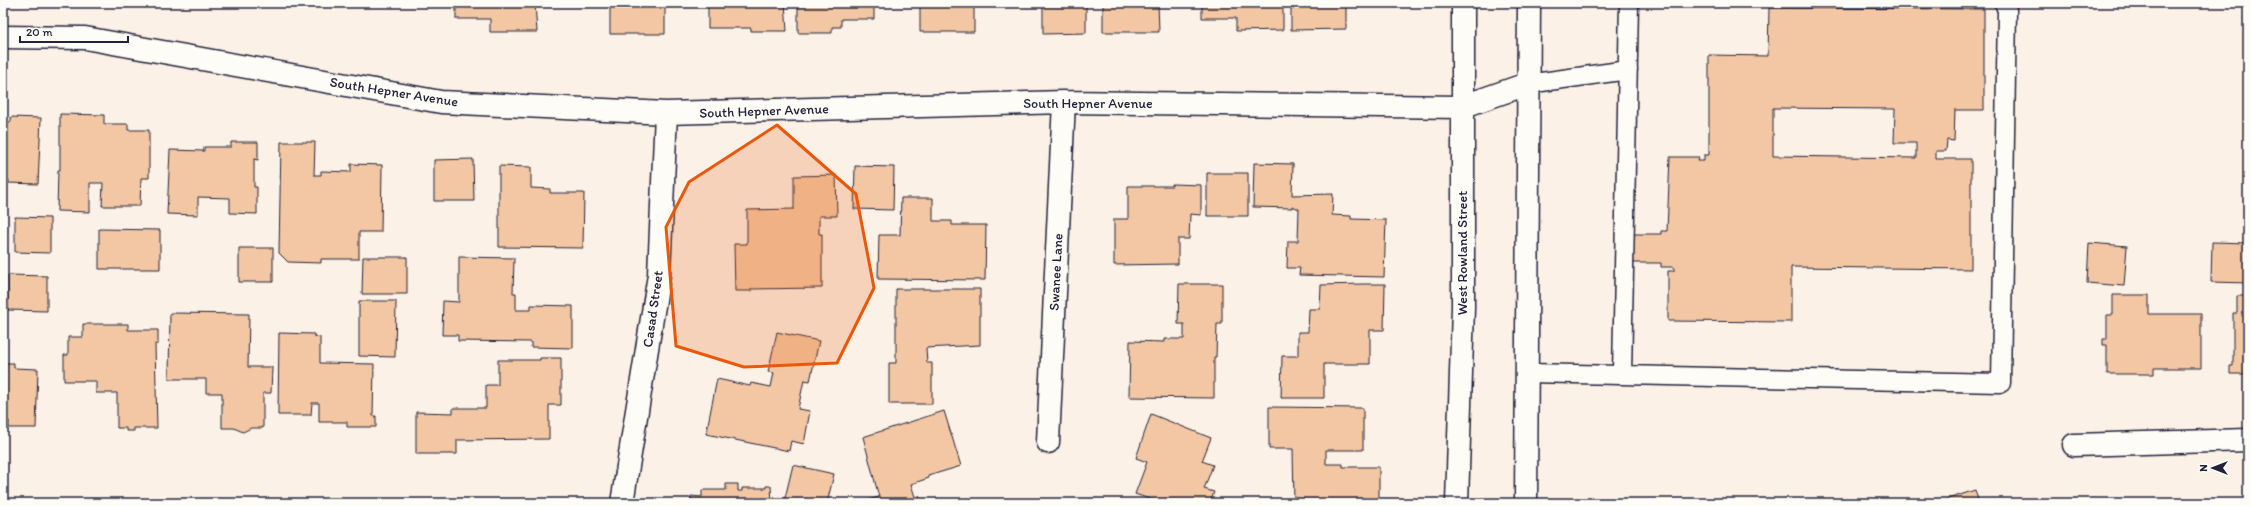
<svg xmlns="http://www.w3.org/2000/svg" width="2251" height="506" font-family="Itim,sans-serif">
<style>
.building{fill:#f3c7a3;stroke:#22223b;fill-rule:evenodd}
.lines{fill:none;stroke-linecap:round;stroke-linejoin:round}
.lane-casing{stroke:#22223b;stroke-width:21}
.street-casing{stroke:#22223b;stroke-width:25}
.secondary-casing{stroke:#22223b;stroke-width:25}
.lane{stroke:#fdfcf7;stroke-width:18}
.street{stroke:#fdfcf7;stroke-width:22}
.secondary{stroke:#fdfcf7;stroke-width:22}
.marked{fill:#e8590c;fill-opacity:0.2;stroke:#e8590c;stroke-width:3;stroke-linejoin:round}
.labels{text-anchor:middle;dominant-baseline:central;stroke-width:3;stroke-linejoin:round;paint-order:stroke}
.street-label{font-size:14px;fill:#22223b;stroke:#fdfcf7}
</style>
<rect width="100%" height="100%" fill="#fbf1e6"/>
<filter id="ink" filterUnits="userSpaceOnUse"><feTurbulence type="fractalNoise" baseFrequency=".025" numOctaves="2"/><feDisplacementMap in="SourceGraphic" scale="8" xChannelSelector="R" yChannelSelector="G"/><feConvolveMatrix kernelMatrix="1 2 1 2 8 2 1 2 1" color-interpolation-filters="sRGB"/></filter>
<g filter="url(#ink)">
<path class="building" d="M456 3H535L537 32H490V19H456Z
M610 3H665V34H610Z
M708 3H785L787 31H751V28H708Z
M798 3H874V19H841V27H832V33H798Z
M920 3H974V32H920Z
M1043 3H1086V33L1043 34Z
M1103 3H1158L1159 32H1103Z
M1202 3H1281L1283 6V30L1236 31V18H1202Z
M1291 3H1346V29L1291 30Z
M1769 8 1984 9V110H1955L1954 141 1947 140 1946 151H1936V159H1971V269L1791 267V322L1668 321V271H1674V267H1661V263H1622V234H1661V231H1667L1670 157H1699L1698 161H1704V155H1709V55L1768 56ZM1773 108 1895 109 1894 143H1916V158L1773 156Z
M60 114 104 115V124H128V130H149V178H141L140 206H102L103 183H90V212L57 211 58 170H60Z
M11 117 41 118 38 184 8 183 9 180H3V122H11Z
M231 142H258V160L254 159V187H257V214L230 213V198L198 197V215L167 214 170 150 204 151V147H231Z
M281 142H315L314 175H321V171L351 172V164L382 165 381 232H359V259H321V263L288 262 279 253Z
M473 159 474 201H434V160Z
M1254 163 1293 164 1292 195 1333 194 1332 215 1351 216V219L1386 220 1384 277 1299 275 1300 268H1287L1288 241H1298L1299 209 1292 206V208L1253 207Z
M499 166 531 167V188L550 189V193H584L583 248 499 247Z
M855 166 894 167 893 210 854 209Z
M1207 173H1248V216H1207Z
M836 175 837 216H819V234H822V288L751 289V291H735L734 244H747V210L794 209V176Z
M1172 184 1201 185V215L1190 214 1189 239H1178V264L1114 265V219H1128V186H1172Z
M901 198H933V221H952V225H986L985 280 878 279 879 235H900Z
M15 217 50 218V253L15 252Z
M99 229 160 230V269H99Z
M2212 242 2248 243V283L2211 282Z
M2089 243 2127 246 2124 286 2087 283Z
M239 248H273V282H239Z
M363 257H407V294H362Z
M459 257 514 258 513 293H516V310H531V305L573 306V348L531 347V342L458 341V335H442L443 301 459 302Z
M8 275 47 276V311L8 310Z
M1179 284H1222V324H1217L1216 357H1214V398L1129 397 1130 341 1164 342V339H1184V324H1178Z
M1363 284H1385L1384 330H1370V364H1324V398H1281L1282 356H1298V332H1308L1309 309H1320L1321 285Z
M896 289H980V345L926 348 927 363H932V404H889V363H896Z
M2113 295H2149V314H2201V368H2154V374H2107V345H2103V339H2107V315H2113Z
M2237 296H2248V374H2230V366H2233V313H2237Z
M359 301H396L395 357 359 356Z
M170 313 249 314 248 367H272L271 393H263V428H251L243 432 234 428H222V393H206V379H169Z
M83 324H128V330H158V344H155L157 428H134V431H126V428H117V393H96V381H64V355H68V337H83Z
M777 332 819 341 810 381 804 380 798 409 810 411 804 444 791 441 789 451 706 434 717 379 750 386 751 383 771 387 774 373 768 372Z
M279 333 314 334V336L320 337V363L374 364 373 416H376V427H347V422H319V403H312L311 415H278Z
M3 335V369H5V363H14V368L38 369 36 428H9V421H3Z
M540 358H561V405H549V439L457 440V454H416V412L453 413V408H486V385H498V360H540Z
M1269 407 1363 408V450H1326V464H1343V467H1379V503H1294L1293 449H1269Z
M944 411 961 466 928 476 929 478 911 484 915 497 919 496 922 503H857L879 497 863 437Z
M1151 414 1211 438 1202 461 1213 465 1204 489 1214 492 1210 503H1161L1135 494 1147 462 1136 458Z
M793 465 834 474 827 503 784 502Z
M726 484H738V491H742V488H766V486H771L772 503H691V496L702 497V490H726Z
M1975 490 1979 503H1936Z"/>
<g class="lines">
<g class="lane-casing">
<path id="lane" d="M1527 84 1628 70
M1527 373 2001 383 2007 10 2004 3
M1622 375 1629 3"/>
</g>
<g class="street-casing">
<path id="street" d="M3 37 85 38 441 102 666 113 1064 102 1461 107 1527 84
M1048 442 1064 102
M2074 445 2248 440
M622 503 659 275 666 113"/>
</g>
<g class="secondary-casing">
<path id="secondary" d="M1457 503 1463 307V3
M1526 503 1529 3"/>
</g>
<use href="#lane" class="lane"/>
<use href="#street" class="street"/>
<use href="#secondary" class="secondary"/>
</g>
</g>
<path class="marked" d="M777 125 856 194 874 288 837 363 744 367 676 346 666 227 689 182Z"/>
<g class="labels">
<g class="street-label">
<text transform="translate(394 92) rotate(9)">South Hepner Avenue</text>
<text x="1088" y="103">South Hepner Avenue</text>
<text transform="translate(764 111) rotate(-2)">South Hepner Avenue</text>
<text transform="translate(1462 253) rotate(-90)">West Rowland Street</text>
<text transform="translate(1056 272) rotate(-87)">Swanee Lane</text>
<text transform="translate(653 309) rotate(-82)">Casad Street</text>
</g>
</g>
<rect width="2251" height="506" fill="none" stroke="#fdfcf7" stroke-width="16"/>
<rect x="8" y="8" width="2235" height="490" fill="none" stroke="#22223b" stroke-width="1.5" filter="url(#ink)"/>
<g transform="translate(2213 468) rotate(270)" stroke="#fdfcf7" stroke-width="3" paint-order="stroke">
<path d="M0-3L7 15L0 10L-7 15Z" fill="#22223b"/>
<text y="-6" font-size="11" font-weight="bold" text-anchor="middle" fill="#22223b">N</text>
</g>
<path d="M20 36v6h108v-6" fill="none" stroke="#22223b" stroke-width="2"/>
<text x="26" y="36" font-size="12" fill="#22223b" stroke="#fdfcf7" stroke-width="3" paint-order="stroke">20 m</text>
</svg>
